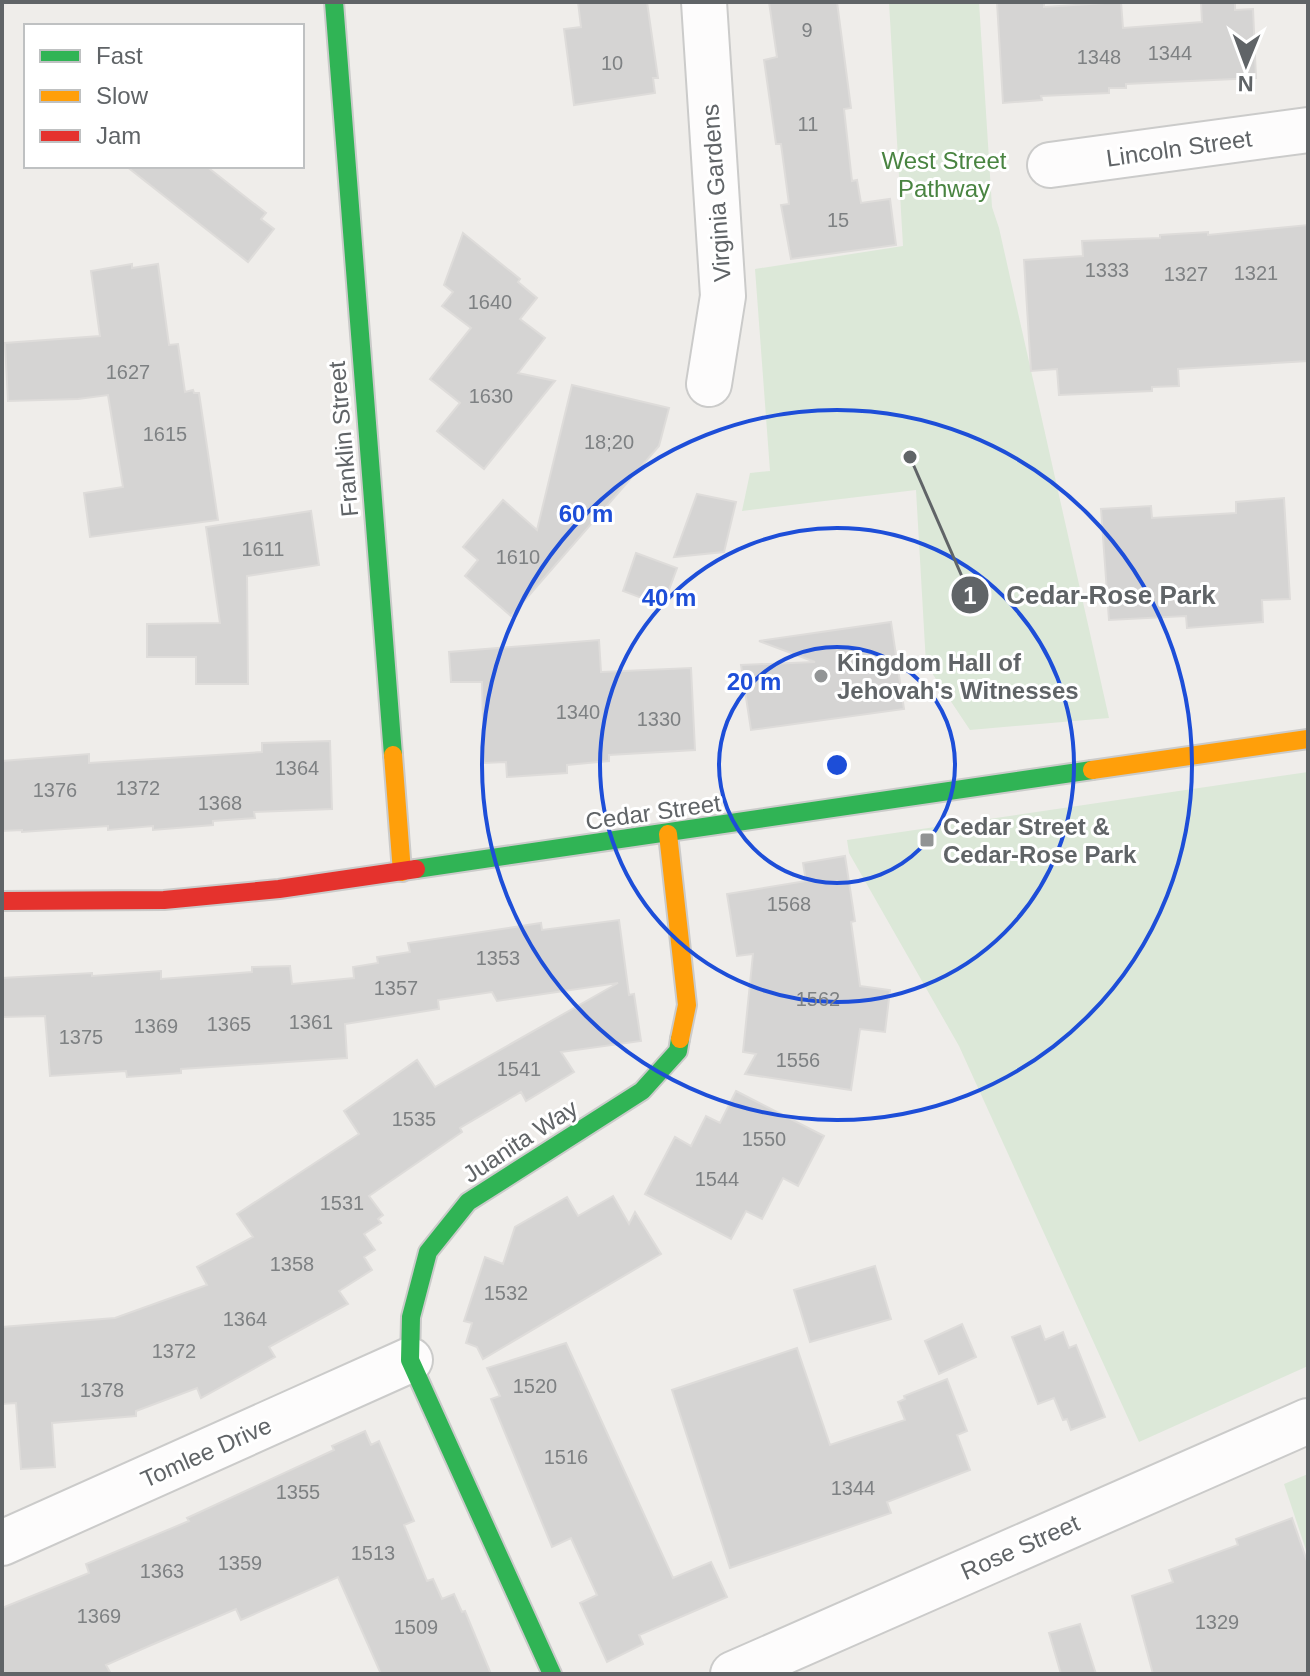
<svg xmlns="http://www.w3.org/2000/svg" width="1310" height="1676" font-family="Helvetica,sans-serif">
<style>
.green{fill:#dce8d8}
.building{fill:#d5d4d3;stroke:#dedcda;stroke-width:2}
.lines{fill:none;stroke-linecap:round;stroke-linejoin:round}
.street-casing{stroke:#cbcbca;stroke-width:48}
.fast-casing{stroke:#cbcbca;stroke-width:22}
.slow-casing{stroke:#cbcbca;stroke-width:22}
.jam-casing{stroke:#cbcbca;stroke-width:22}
.street{stroke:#fdfcfc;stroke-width:44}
.fast{stroke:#30b455;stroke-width:18}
.slow{stroke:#ff9f0a;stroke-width:18}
.jam{stroke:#e5322d;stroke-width:18}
.ring{fill:none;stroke:#1d4ed8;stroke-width:4}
.poi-dot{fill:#929495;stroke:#fff;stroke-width:3}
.labels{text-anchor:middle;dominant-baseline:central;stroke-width:6;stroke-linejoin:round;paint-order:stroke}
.number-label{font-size:20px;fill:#7e8183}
.street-label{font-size:24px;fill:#606467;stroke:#fff}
.park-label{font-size:24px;fill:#498441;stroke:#fff}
.poi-label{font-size:24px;font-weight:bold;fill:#606467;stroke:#fff;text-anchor:start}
.centre{fill:#1d4ed8;stroke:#fff;stroke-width:4}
.ring-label{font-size:24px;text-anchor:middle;font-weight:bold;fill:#1d4ed8;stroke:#fff;stroke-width:6;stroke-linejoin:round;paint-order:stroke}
.leader{fill:none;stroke:#606467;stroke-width:3}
.callout-dot{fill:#606467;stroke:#fff;stroke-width:3}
.mark-label{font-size:24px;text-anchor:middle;font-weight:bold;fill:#fff}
.callout-label{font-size:26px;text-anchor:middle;font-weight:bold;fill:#606467;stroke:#fff;stroke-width:6;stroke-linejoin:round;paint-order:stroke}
</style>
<rect width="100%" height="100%" fill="#efedea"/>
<path class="green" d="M889 2H979L992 207 999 228 1109 718 970 730 926 664 916 490 742 511 750 473 770 471 755 269 903 246Z
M1308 772V1366L1139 1442 959 1046 849 853 847 840Z
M1308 1474V1556L1284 1484Z"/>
<path class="building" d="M578 2H647L658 78H653L655 93 574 105 564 29 581 27Z
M769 2H837L851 108 844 109 852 181 857 180 861 203 890 199 896 245 791 259 781 205 789 204 781 144H776L764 60 777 57Z
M997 2H1044V7L1121 2 1123 28 1202 22 1201 2H1235V10L1253 9 1256 78 1126 84V88H1109V93L1041 96 1042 100 1003 103Z
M126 166H206L266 213 261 219 274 229 248 262Z
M1308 225V361L1178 369 1179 386 1152 387V391L1059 395 1057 369 1031 371 1024 260 1083 256 1082 241 1160 238V235L1208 232V235Z
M463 233 520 279 518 282 537 298 520 319 545 338 518 373 555 381 484 469 437 431 460 403 430 379 471 328 442 306 453 292 444 285Z
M132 264V268L158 264 169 345 178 344 185 392 193 390 194 393H199L218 520 90 537 84 493 123 487 108 395 78 399 8 401 5 343 100 336 91 271Z
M572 385 669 408 659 446 511 616 465 576 478 560 463 547 503 500 537 530Z
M697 494 736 502 724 552 674 557Z
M1284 498 1290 599 1262 600 1263 622 1187 628 1186 616 1109 620 1101 509 1151 506 1152 518 1236 513V502Z
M311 511 319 565 247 576 248 684H196V657H147V624L220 623 206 527Z
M636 553 677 568 663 606 623 591Z
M891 622 904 709 751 730 741 665 815 662 759 641Z
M599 640 601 672 691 668 695 750 609 755V761L567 765V773L507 777 506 762 484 763 482 682H451L449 652Z
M330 741 332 809 254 812 255 818 213 821V825L153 830V826L108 830V826L22 832V830L2 831V761L89 754V763L262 752V743Z
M845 856 855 921 851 922 860 986 890 990 885 1032 860 1029 851 1090 745 1074 756 1054 743 1052 753 954 737 956 727 894 806 881 803 863Z
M619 920 629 995 634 994 641 1041 561 1052 574 1072 526 1101 521 1092 460 1128 462 1132 369 1196 383 1215 378 1219 381 1223 364 1234 375 1250 364 1257 372 1270 339 1291 348 1304 269 1347 275 1357 201 1398 197 1388 136 1411V1416L52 1423 55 1467 21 1469 16 1403 2 1404V1327L115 1318 207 1285 197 1267 253 1237 237 1214 359 1134 344 1111 417 1060 435 1087 618 983 497 1001 492 992 438 1000 439 1009 345 1024 347 1058 181 1069V1073L127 1077 126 1071 50 1076 45 1016 2 1017V978L92 973V976L161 971V979L252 972V967L290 966 292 984 354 978 353 967 378 963 377 957 410 952 408 943 541 923 542 930Z
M736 1091 824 1136 798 1186 783 1178 762 1219 746 1211 731 1239 645 1194 675 1137 691 1146 706 1116 720 1123Z
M613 1196 629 1224 635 1212 661 1254 483 1359 477 1347 466 1343 472 1323 464 1321 485 1257 503 1264 515 1227 567 1197 578 1216Z
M875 1266 891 1319 810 1342 794 1290Z
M962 1324 976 1357 939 1374 925 1341Z
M1040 1326 1045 1340 1063 1332 1069 1348 1076 1345 1105 1417 1071 1430 1067 1419 1063 1420 1054 1398 1038 1404 1012 1337Z
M566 1343 673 1578 711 1562 727 1597 639 1635 643 1644 607 1662 580 1603 597 1595 571 1538 552 1547 491 1399 500 1396 487 1368Z
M797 1348 830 1445 905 1420 898 1402 905 1399 904 1396 947 1379 967 1431 957 1435 970 1470 887 1502 891 1513 730 1568 672 1390Z
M365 1431 371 1445 379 1441 414 1521 404 1525 427 1581 433 1579 442 1599 454 1594 462 1612 465 1611 491 1674H381L338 1577 241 1620 236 1609 149 1646 106 1665 111 1674H2V1608L89 1573 86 1564 189 1521 187 1518 334 1450 332 1446Z
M1292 1518 1308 1564V1674H1153L1132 1596 1173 1582 1169 1570 1238 1545 1236 1539Z
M1080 1624 1096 1674H1061L1049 1633Z"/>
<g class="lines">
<g class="street-casing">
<path id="street" d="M704 2 723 296 709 384
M1050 165 1308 130
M2 1543 410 1360
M733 1674 1308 1421"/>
</g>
<g class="fast-casing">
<path id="fast" d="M334 2 393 755
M416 869 1092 770
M552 1674 410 1360 411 1317 428 1252 468 1202 642 1091 678 1051 680 1039"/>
</g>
<g class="slow-casing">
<path id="slow" d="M393 755 402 872
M1092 770 1308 739
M668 834 687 1005 680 1039"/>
</g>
<g class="jam-casing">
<path id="jam" d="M2 901 164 900 279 889 416 869"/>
</g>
<use href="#street" class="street"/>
<use href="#fast" class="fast"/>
<use href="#slow" class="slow"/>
<use href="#jam" class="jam"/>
</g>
<g class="ring">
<circle cx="837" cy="765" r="118"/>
<circle cx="837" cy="765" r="237"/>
<circle cx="837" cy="765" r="355"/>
</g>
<g class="poi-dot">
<circle cx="821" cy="676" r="8"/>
<rect x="919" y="832" width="16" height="16" rx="4"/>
</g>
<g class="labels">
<g class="number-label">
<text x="807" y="30">9</text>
<text x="1170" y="53">1344</text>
<text x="1099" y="57">1348</text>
<text x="612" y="63">10</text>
<text x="808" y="124">11</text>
<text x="838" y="220">15</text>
<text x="1107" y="270">1333</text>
<text x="1256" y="273">1321</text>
<text x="1186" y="274">1327</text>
<text x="490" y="302">1640</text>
<text x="128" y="372">1627</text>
<text x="491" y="396">1630</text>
<text x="165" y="434">1615</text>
<text x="609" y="442">18;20</text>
<text x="263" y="549">1611</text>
<text x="518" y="557">1610</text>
<text x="578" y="712">1340</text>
<text x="659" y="719">1330</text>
<text x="297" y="768">1364</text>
<text x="138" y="788">1372</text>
<text x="55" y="790">1376</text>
<text x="220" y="803">1368</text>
<text x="789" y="904">1568</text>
<text x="498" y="958">1353</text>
<text x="396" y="988">1357</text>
<text x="818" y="999">1562</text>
<text x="311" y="1022">1361</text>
<text x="229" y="1024">1365</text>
<text x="156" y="1026">1369</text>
<text x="81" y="1037">1375</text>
<text x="798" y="1060">1556</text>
<text x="519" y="1069">1541</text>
<text x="414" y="1119">1535</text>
<text x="764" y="1139">1550</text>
<text x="717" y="1179">1544</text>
<text x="342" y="1203">1531</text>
<text x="292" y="1264">1358</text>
<text x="506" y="1293">1532</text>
<text x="245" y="1319">1364</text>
<text x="174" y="1351">1372</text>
<text x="535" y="1386">1520</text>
<text x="102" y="1390">1378</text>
<text x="566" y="1457">1516</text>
<text x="853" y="1488">1344</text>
<text x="298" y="1492">1355</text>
<text x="373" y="1553">1513</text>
<text x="240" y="1563">1359</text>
<text x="162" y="1571">1363</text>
<text x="99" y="1616">1369</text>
<text x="1217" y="1622">1329</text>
<text x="416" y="1627">1509</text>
</g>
<g class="street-label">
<text transform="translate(1179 148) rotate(-8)">Lincoln Street</text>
<text transform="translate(716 193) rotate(-94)">Virginia Gardens</text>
<text transform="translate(343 439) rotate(-95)">Franklin Street</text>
<text transform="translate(653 812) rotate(-8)">Cedar Street</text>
<text transform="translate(520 1141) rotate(-33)">Juanita Way</text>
<text transform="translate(206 1452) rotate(-24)">Tomlee Drive</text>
<text transform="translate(1020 1547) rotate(-24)">Rose Street</text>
</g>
<g class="park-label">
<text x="944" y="160">West Street<tspan x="944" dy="28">Pathway</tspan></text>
</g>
<g class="poi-label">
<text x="837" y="662">Kingdom Hall of<tspan x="837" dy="28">Jehovah's Witnesses</tspan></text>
<text x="943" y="826">Cedar Street &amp;<tspan x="943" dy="28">Cedar-Rose Park</tspan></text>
</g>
</g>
<circle cx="837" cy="765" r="12" class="centre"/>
<g class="ring-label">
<text x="586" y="522">60 m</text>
<text x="669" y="606">40 m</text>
<text x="754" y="690">20 m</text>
</g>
<path class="leader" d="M910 457L970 595"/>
<g class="callout-dot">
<circle cx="910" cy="457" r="8"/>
<circle cx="970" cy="595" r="20"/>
</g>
<g class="mark-label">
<text x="970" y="604">1</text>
</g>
<g class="callout-label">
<text x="1111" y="604">Cedar-Rose Park</text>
</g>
<rect width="1310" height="1676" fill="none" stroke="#606467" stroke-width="8"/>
<rect x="24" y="24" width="280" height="144" fill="#ffffff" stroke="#bfc1c2" stroke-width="2"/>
<rect x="40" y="50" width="40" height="12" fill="#30b455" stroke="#bfc1c2" stroke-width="2"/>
<text x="96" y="64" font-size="24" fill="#606467">Fast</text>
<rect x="40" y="90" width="40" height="12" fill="#ff9f0a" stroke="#bfc1c2" stroke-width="2"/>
<text x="96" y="104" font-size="24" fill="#606467">Slow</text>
<rect x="40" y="130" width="40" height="12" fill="#e5322d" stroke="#bfc1c2" stroke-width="2"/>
<text x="96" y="144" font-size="24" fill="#606467">Jam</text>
<g transform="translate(1246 64) rotate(181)" stroke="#ffffff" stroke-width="6" paint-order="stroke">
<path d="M0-6L14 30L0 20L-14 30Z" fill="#606467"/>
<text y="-12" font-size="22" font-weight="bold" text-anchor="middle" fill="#606467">N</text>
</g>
</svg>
